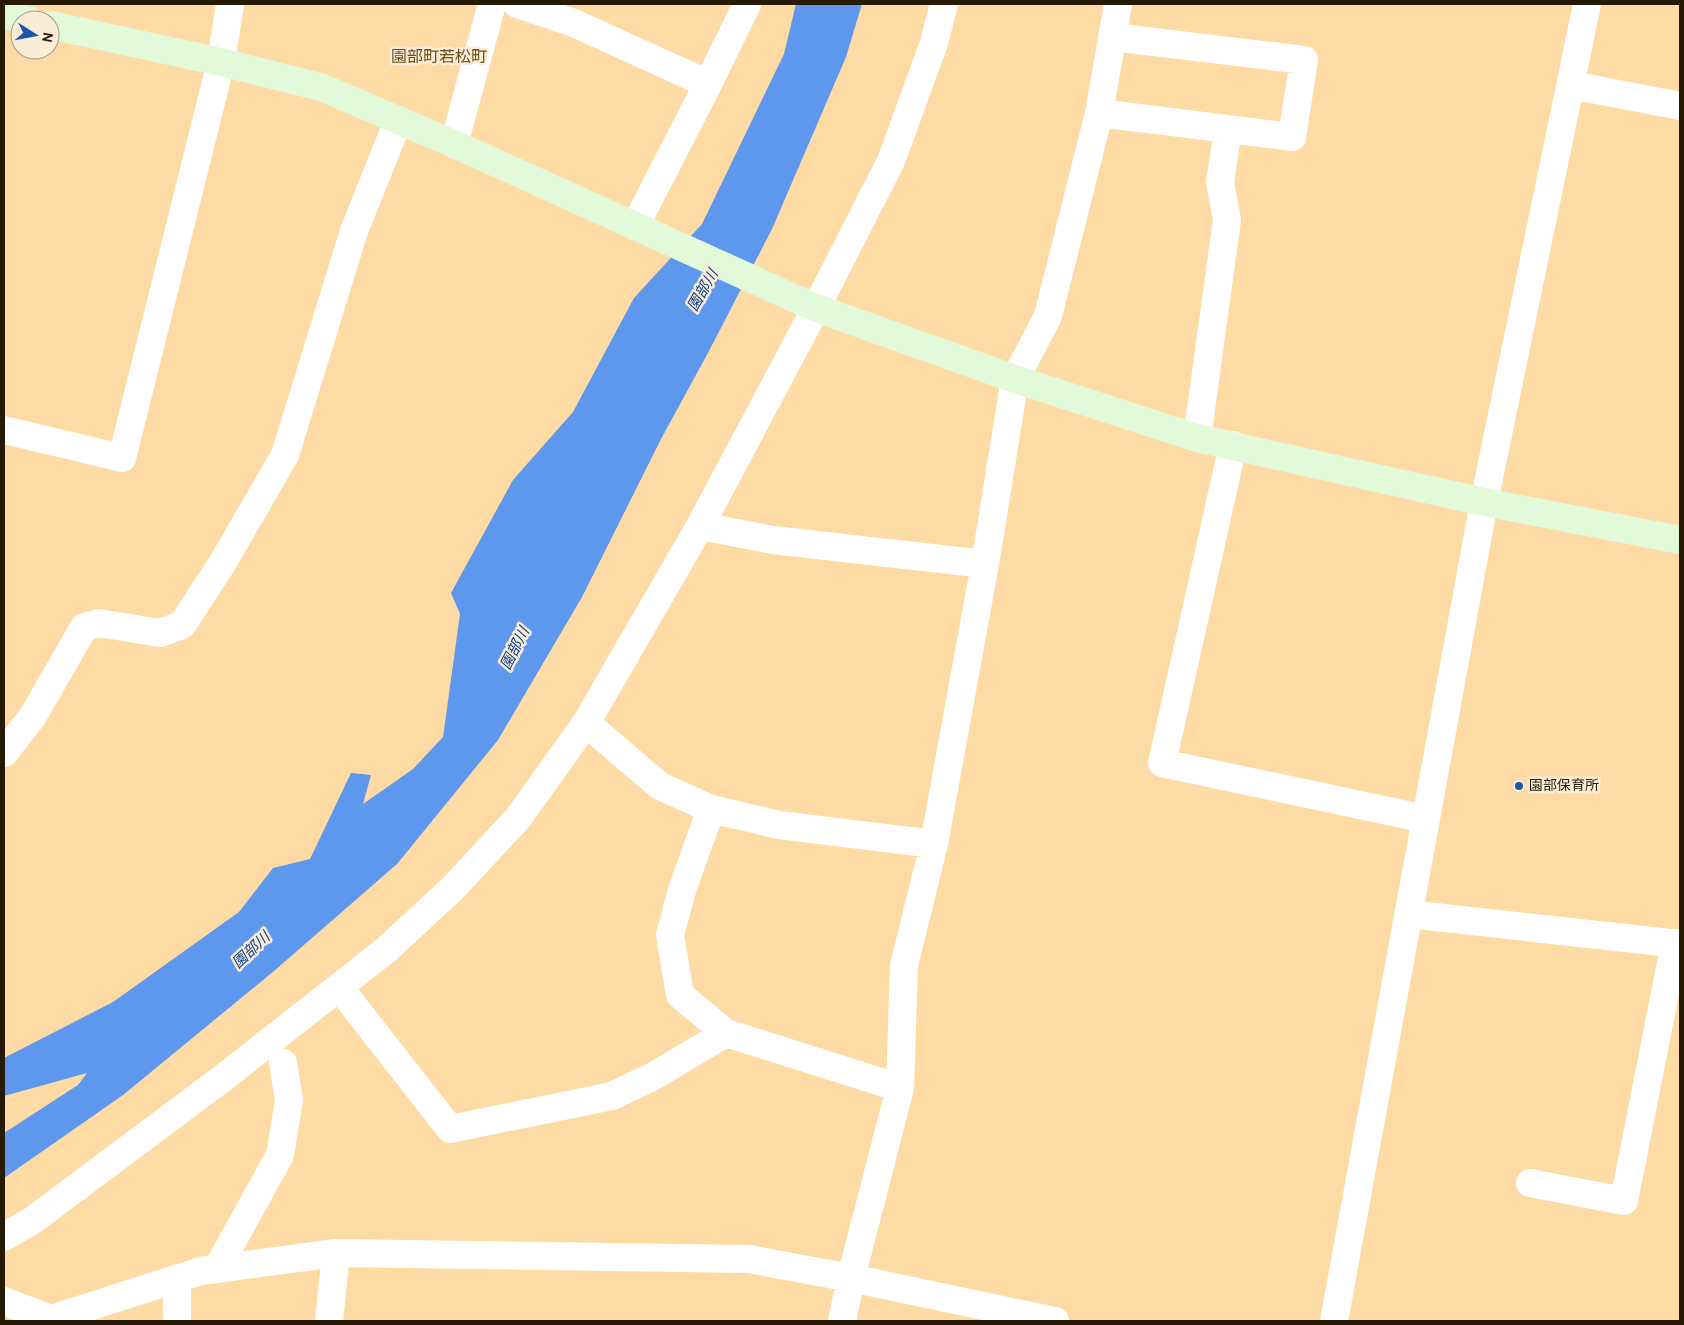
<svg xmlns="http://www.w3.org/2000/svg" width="1684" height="1325" font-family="Overpass,'Noto Sans JP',sans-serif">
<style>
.water{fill:#5d97ee}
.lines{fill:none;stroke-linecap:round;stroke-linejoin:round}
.street{stroke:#fff;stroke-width:28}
.secondary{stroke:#e2fada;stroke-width:28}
.poi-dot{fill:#1d56a8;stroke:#faecd7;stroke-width:2}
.labels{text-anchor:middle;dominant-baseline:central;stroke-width:5;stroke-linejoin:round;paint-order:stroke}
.poi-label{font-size:14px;fill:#271a05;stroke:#faecd7;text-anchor:start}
.water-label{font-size:15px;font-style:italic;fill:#06408d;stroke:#faecd7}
.quarter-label{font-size:16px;fill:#6a4c17;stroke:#faecd7}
</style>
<rect width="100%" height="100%" fill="#fedba5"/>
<path class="water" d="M796 4H862L846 57 772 229 709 351 661 439 582 597 498 740 397 864 274 971 123 1095 4 1178V1133L78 1085 87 1073 4 1096V1058L113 1002 239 912 273 868 310 859 351 773 371 775 363 804 413 769 443 737 460 614 451 593 513 480 573 412 634 298 702 224 784 54Z"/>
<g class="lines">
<path class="street" d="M517 4 574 23 708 84
M1571 85 1680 106
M1099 113 1292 137 1304 60 1112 37
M454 144 492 4
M635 226 708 84 747 4
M4 430 122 458 221 62 230 4
M1197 438 1227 220 1220 182 1228 129
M1233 445 1162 763 1426 819
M700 526 773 540 985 564
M586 723 660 786 711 809 779 825 934 844
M4 753 33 716 84 627 99 623 160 633 182 625 223 562 285 455 354 231 398 121
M711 809 682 890 670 935 680 995 726 1033
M1408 914 1680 944
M339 987 450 1129 612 1096 652 1077 726 1033 900 1088
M1530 1183 1624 1201 1675 943
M4 1237 33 1220 223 1078 386 950 452 889 518 818 586 723 700 526 816 308 891 161 934 43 944 4
M217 1269 280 1155 289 1100 283 1063
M4 1301 51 1319 49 1321
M51 1319 201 1271 336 1253 749 1259 851 1278 1055 1321
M177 1321V1279
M329 1321 336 1253
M842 1321 851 1278 900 1088 904 965 934 844 985 564 1015 379 1048 316 1099 113 1118 4
M1334 1321 1484 502 1587 4"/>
<path class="secondary" d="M4 15 28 20
M50 25 221 62 321 87 454 144 816 308 1015 379 1197 438 1484 502 1680 540"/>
</g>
<circle class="poi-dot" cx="1519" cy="786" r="5"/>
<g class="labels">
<g class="poi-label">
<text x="1529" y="786">園部保育所</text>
</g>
<g class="water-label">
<text transform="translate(704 291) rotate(-60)">園部川</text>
<text transform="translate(516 649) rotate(-63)">園部川</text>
<text transform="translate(252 951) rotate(-43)">園部川</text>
</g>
<g class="quarter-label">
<text x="439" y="58">園部町若松町</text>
</g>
</g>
<rect width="1684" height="1325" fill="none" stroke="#271a05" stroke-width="10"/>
<g transform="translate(35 35) rotate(101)"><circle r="24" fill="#faecd7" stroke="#a69883"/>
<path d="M0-4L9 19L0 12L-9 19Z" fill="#1d56a8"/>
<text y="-8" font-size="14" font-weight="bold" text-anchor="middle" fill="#271a05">N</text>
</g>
</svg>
